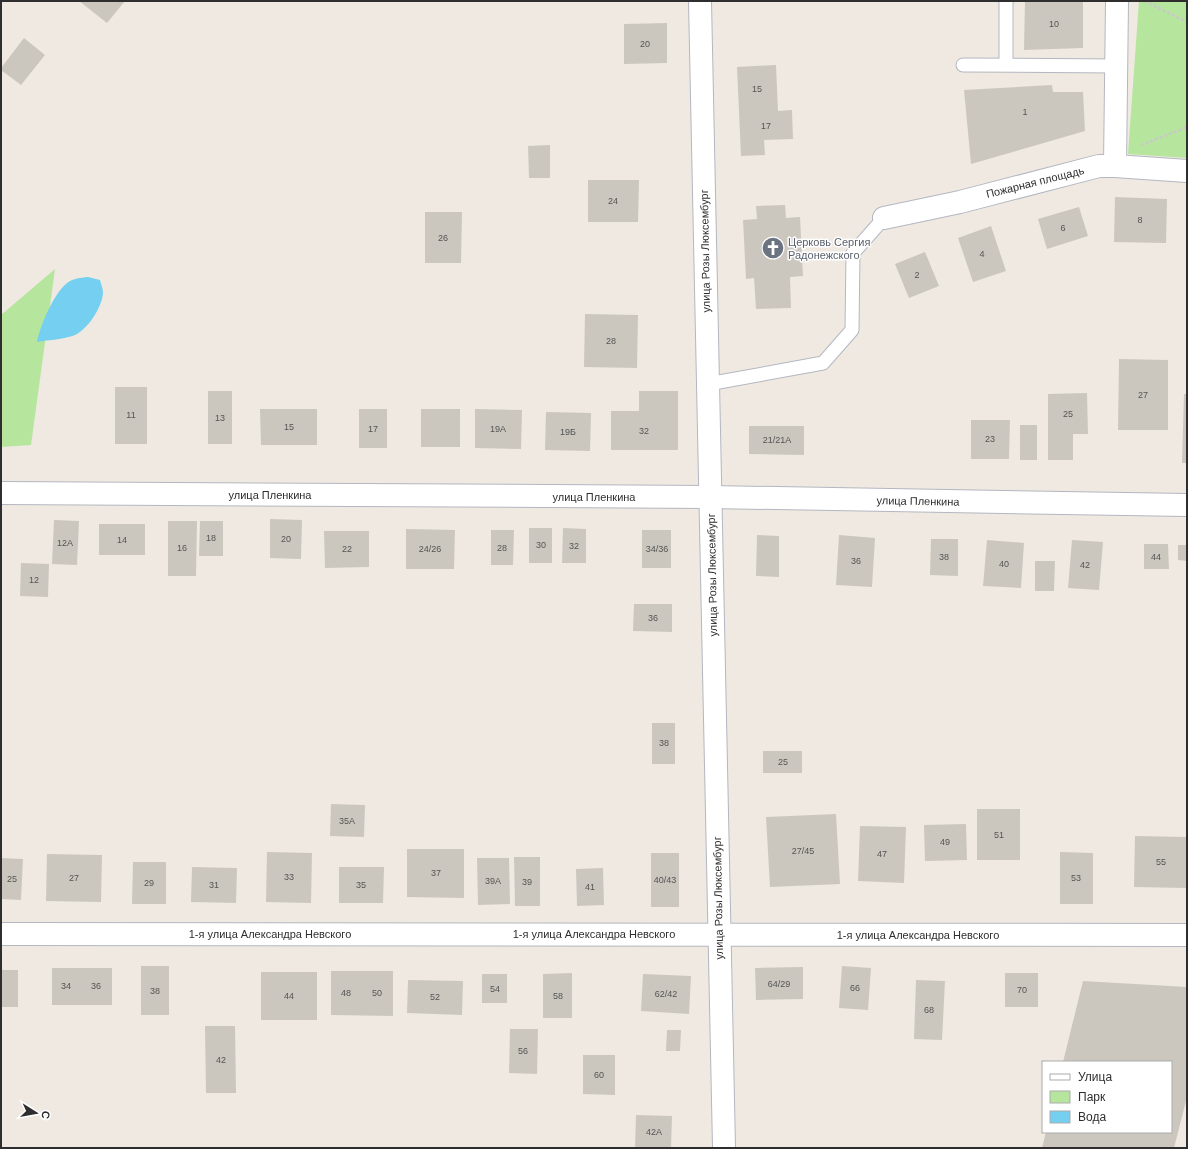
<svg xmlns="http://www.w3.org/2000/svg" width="1188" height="1149" font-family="Helvetica,sans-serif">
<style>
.green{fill:#b6e59e}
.water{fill:#75cff0}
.building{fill:#cbc7bf}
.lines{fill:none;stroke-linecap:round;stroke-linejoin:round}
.service-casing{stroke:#b4b7c1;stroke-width:15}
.minor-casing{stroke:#b4b7c1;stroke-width:24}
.tertiary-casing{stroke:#b4b7c1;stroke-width:24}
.path{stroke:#c9c9c9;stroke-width:2.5;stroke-dasharray:3 2;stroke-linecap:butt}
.service{stroke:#fff;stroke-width:13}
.minor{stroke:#fff;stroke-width:22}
.tertiary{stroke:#fff;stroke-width:22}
.labels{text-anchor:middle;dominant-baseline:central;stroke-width:3;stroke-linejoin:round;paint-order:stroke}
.number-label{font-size:9px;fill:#555452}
.street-label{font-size:11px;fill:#2e2e2e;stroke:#fff}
.worship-label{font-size:11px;fill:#5b616d;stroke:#fff;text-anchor:start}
</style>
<rect width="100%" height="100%" fill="#efe9e1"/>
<path class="green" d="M1139 1H1187V158L1128 154Z
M55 269 31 445 1 447V315Z"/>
<path class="water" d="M88 277 100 280C101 284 103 289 103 293 102 307 89 327 77 334 68 339 48 340 37 342 40 326 54 293 67 283 74 278 80 278 88 277Z"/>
<path class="building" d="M79 1H125L107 23Z
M1025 1H1083V48L1024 50Z
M667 23V63L624 64V24Z
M24 38 45 55 21 85 1 70V68Z
M776 65 778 111 792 110 793 139 764 140 765 155 741 156 737 67Z
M1052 85 1053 92H1083L1085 131 971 164 964 90Z
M550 145V178H529L528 146Z
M588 180H639L638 222H588Z
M1115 197 1167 199 1166 243 1114 242Z
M785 205 786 218 800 217 803 276 790 277 791 308 756 309 754 278 746 279 743 220 757 219 756 206Z
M1079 207 1088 236 1047 249 1038 219Z
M425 212H462L461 263H425Z
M991 226 1006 271 973 282 958 238Z
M925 252 939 286 909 298 895 264Z
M585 314 638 315 637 368 584 367Z
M1119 359 1168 360V430H1118Z
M115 387H147V444H115Z
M208 391H232V444H208Z
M639 391H678V450H611V411H639Z
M1087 393 1088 434H1073V460H1048V394Z
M1184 394H1187V463H1182Z
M260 409H317V445H261Z
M359 409H387V448H359Z
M421 409H460V447H421Z
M475 409 522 410 521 449 475 448Z
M546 412 591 413 590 451 545 450Z
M971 420H1010L1009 459H971Z
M1020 425H1037V460H1020Z
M749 426H804V455L749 454Z
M270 519 302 520 301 559 270 558Z
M54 520 79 521 77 565 52 564Z
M168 521H197L196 576H168Z
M200 521H223V556H199Z
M99 524H145V555H99Z
M529 528H552V563H529Z
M563 528 586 529V563H562Z
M406 529 455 530 454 569H406Z
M491 530H514L513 565H491Z
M642 530H671V568H642Z
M324 531H369V567L325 568Z
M757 535 779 536V577L756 576Z
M839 535 875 538 872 587 836 585Z
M931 539H958V576L930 575Z
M987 540 1024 543 1021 588 983 586Z
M1072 540 1103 542 1099 590 1068 588Z
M1144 544H1168L1169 569H1144Z
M1178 545H1187V561L1178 560Z
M1035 561H1055L1054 591H1035Z
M21 563 49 564 48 597 20 596Z
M634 604H672V632L633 631Z
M652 723H675V764H652Z
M763 751H802V773H763Z
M331 804 365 805 364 837 330 836Z
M977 809H1020V860H977Z
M836 814 840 884 770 887 766 817Z
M966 824 967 860 925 861 924 825Z
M860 826 906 827 904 883 858 881Z
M1135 836 1187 837V888L1134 887Z
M407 849H464V898L407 897Z
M267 852 312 853 311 903 266 902Z
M1060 852 1093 853V904H1060Z
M651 853H679V907H651Z
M47 854 102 855 101 902 46 901Z
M514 857H540V906H515Z
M1 858 23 859 21 900 1 899Z
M477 858H509L510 904 478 905Z
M133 862H166V904H132Z
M192 867 237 868 236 903 191 902Z
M339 867H384L383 903H339Z
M603 868 604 905 577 906 576 869Z
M141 966H169V1015H141Z
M842 966 871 968 868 1010 839 1008Z
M803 967V999L756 1000 755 968Z
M52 968H112V1005H52Z
M1 970H18V1007H1Z
M331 971H393V1016L331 1015Z
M261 972H317V1020H261Z
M572 973V1018H543V974Z
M1005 973H1038V1007H1005Z
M482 974H507V1003H482Z
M643 974 691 976 689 1014 641 1011Z
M408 980 463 981 462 1015 407 1013Z
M916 980 945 981 942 1040 914 1039Z
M1083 981 1187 987V1097L1174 1148H1042L1046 1132H1171V1062H1063Z
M205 1026H235L236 1093H206Z
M510 1029H538L537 1074 509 1073Z
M667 1030H681L680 1051H666Z
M583 1055H615V1095L583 1094Z
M636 1115 672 1116 671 1148H635Z"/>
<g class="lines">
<g class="service-casing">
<path id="service" d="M963 65 1116 66
M1006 65V1
M708 384 823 363 852 330 853 253 884 218"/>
</g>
<g class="minor-casing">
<path id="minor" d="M1115 166 1117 1
M884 218 960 202 1099 166H1115L1187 171
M1 493 710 497 1187 505
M1 934 1187 935"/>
</g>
<g class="tertiary-casing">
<path id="tertiary" d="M700 1 724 1148"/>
</g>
<path class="path" d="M1145 1 1187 22
M1141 145 1187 127"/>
<use href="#service" class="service"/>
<use href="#minor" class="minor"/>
<use href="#tertiary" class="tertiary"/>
</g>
<defs>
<g id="church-disc" transform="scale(1.15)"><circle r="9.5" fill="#6b7280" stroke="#fff"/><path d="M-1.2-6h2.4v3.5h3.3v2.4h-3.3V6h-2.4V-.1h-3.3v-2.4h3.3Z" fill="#fff"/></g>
</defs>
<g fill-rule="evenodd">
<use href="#church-disc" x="773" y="248"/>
</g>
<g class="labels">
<g class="number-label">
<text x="1054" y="24">10</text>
<text x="645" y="44">20</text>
<text x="757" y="89">15</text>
<text x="1025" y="112">1</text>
<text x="766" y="126">17</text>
<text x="613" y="201">24</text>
<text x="1140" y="220">8</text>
<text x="1063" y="228">6</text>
<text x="443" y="238">26</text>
<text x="982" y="254">4</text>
<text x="917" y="275">2</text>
<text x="611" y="341">28</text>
<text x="1143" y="395">27</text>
<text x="1068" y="414">25</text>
<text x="131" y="415">11</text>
<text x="220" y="418">13</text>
<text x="289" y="427">15</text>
<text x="373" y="429">17</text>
<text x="498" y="429">19А</text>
<text x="644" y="431">32</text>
<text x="568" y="432">19Б</text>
<text x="990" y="439">23</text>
<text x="777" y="440">21/21А</text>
<text x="211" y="538">18</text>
<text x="286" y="539">20</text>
<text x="122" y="540">14</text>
<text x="65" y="543">12А</text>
<text x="541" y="545">30</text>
<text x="574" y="546">32</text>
<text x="182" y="548">16</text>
<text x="502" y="548">28</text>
<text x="347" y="549">22</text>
<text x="430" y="549">24/26</text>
<text x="657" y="549">34/36</text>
<text x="944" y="557">38</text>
<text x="1156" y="557">44</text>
<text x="856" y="561">36</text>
<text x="1004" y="564">40</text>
<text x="1085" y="565">42</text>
<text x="34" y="580">12</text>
<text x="653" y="618">36</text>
<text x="664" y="743">38</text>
<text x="783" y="762">25</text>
<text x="347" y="821">35А</text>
<text x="999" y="835">51</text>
<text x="945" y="842">49</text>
<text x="803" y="851">27/45</text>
<text x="882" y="854">47</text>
<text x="1161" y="862">55</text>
<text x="436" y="873">37</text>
<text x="289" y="877">33</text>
<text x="74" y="878">27</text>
<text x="1076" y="878">53</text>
<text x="12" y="879">25</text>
<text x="665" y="880">40/43</text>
<text x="493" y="881">39А</text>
<text x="527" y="882">39</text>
<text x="149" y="883">29</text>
<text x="214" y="885">31</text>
<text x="361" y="885">35</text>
<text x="590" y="887">41</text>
<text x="779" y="984">64/29</text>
<text x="66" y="986">34</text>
<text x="96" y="986">36</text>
<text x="855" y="988">66</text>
<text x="495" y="989">54</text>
<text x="1022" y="990">70</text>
<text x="155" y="991">38</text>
<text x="346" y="993">48</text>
<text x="377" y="993">50</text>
<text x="666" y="994">62/42</text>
<text x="289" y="996">44</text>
<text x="558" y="996">58</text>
<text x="435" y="997">52</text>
<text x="929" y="1010">68</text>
<text x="523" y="1051">56</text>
<text x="221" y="1060">42</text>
<text x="599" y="1075">60</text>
<text x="654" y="1132">42А</text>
</g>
<g class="street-label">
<text transform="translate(1035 182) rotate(-14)">Пожарная площадь</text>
<text transform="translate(705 251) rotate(-91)">улица Розы Люксембург</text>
<text x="270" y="495">улица Пленкина</text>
<text x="594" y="497">улица Пленкина</text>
<text transform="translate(918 501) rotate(1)">улица Пленкина</text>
<text transform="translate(712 575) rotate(-91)">улица Розы Люксембург</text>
<text transform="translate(718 898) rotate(-91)">улица Розы Люксембург</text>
<text x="270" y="934">1-я улица Александра Невского</text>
<text x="594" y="934">1-я улица Александра Невского</text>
<text x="918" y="935">1-я улица Александра Невского</text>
</g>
<g class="worship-label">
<text x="788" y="242">Церковь Сергия<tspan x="788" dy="13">Радонежского</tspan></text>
</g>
</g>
<rect width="1188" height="1149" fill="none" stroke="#2e2e2e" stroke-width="4"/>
<rect x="1042" y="1061" width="130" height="72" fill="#ffffff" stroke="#ababab"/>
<rect x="1050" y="1074" width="20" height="6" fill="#ffffff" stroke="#ababab"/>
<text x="1078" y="1081" font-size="12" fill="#2e2e2e">Улица</text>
<rect x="1050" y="1091" width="20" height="12" fill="#b6e59e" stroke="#ababab"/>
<text x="1078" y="1101" font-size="12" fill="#2e2e2e">Парк</text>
<rect x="1050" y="1111" width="20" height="12" fill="#75cff0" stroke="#ababab"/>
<text x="1078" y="1121" font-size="12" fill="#2e2e2e">Вода</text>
<g transform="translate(36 1113) rotate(101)" stroke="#ffffff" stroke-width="3" paint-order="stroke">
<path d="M0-3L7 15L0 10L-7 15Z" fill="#2e2e2e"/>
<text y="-6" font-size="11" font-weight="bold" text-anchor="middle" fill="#2e2e2e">С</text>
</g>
</svg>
